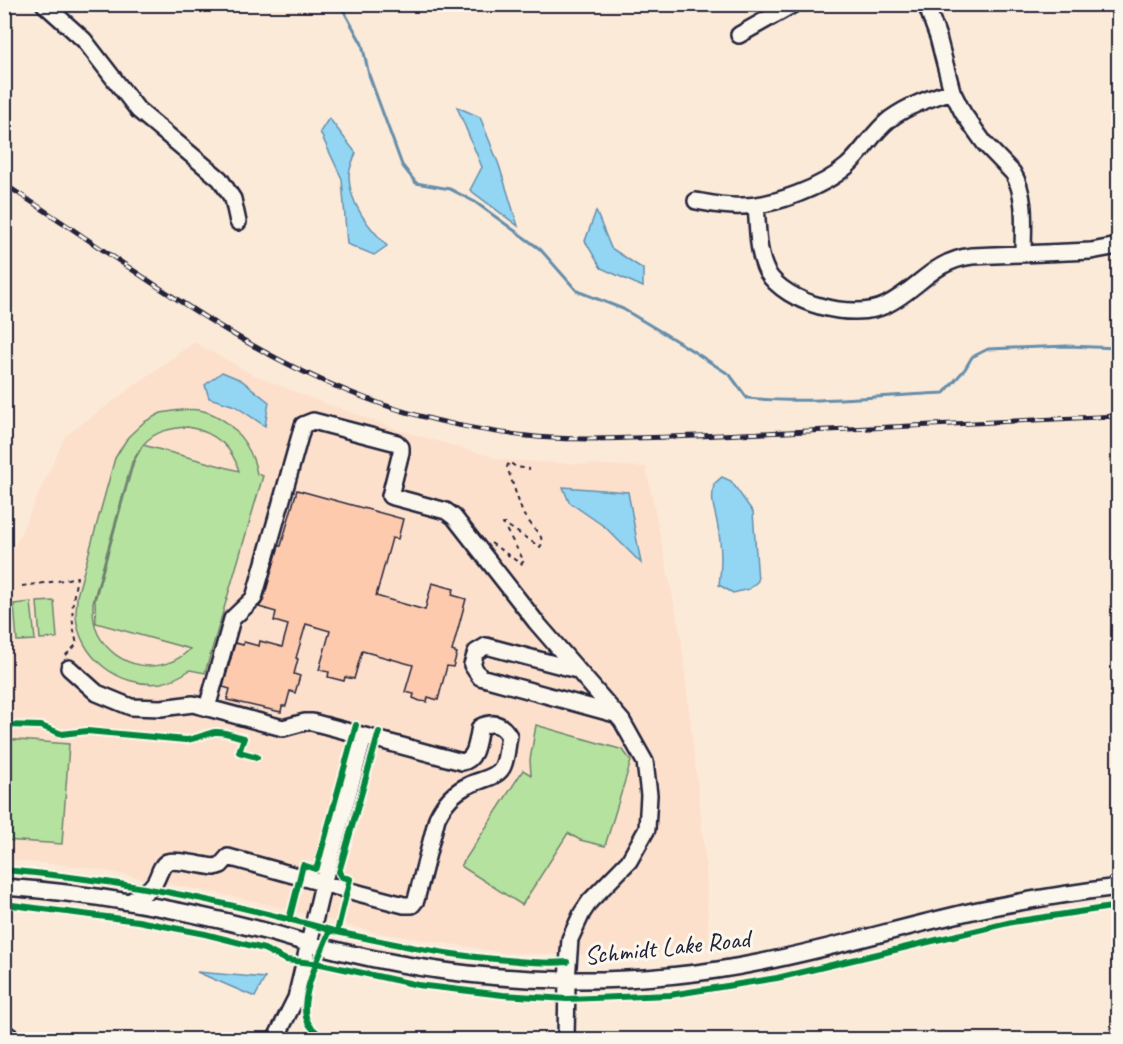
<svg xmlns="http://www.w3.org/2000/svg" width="1123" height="1044" font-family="Caveat,sans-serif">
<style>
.built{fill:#fce0cc}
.green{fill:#b6e29f;stroke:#6c826d;stroke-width:1.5;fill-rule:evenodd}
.water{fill:#92d6f4;stroke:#658eaa;stroke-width:1.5}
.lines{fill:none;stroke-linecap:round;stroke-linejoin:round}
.stream{stroke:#658eaa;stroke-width:3}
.building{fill:#fdcaad;stroke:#22223b;stroke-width:1.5}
.minor-casing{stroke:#22223b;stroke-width:20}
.path{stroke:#22223b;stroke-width:2;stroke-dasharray:4.5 4.5;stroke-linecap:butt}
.minor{stroke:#fbf7ec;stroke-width:15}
.rail-casing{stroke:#22223b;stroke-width:5}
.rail{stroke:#fbf7ec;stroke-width:3;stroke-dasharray:9;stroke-linecap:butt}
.cycleway-casing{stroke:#fbf7ec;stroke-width:10}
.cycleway{stroke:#00873e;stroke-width:6}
.labels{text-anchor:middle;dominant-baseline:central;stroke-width:6;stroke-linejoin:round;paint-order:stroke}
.street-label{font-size:26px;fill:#22223b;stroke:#fbf7ec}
</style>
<rect width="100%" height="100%" fill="#fcead9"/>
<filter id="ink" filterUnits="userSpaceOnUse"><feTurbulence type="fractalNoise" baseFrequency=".0167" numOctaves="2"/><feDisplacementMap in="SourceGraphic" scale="12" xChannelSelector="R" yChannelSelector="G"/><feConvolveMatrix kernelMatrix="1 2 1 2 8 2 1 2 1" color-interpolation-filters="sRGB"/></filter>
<g filter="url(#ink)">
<path class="built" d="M194 342 252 374 311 398 406 432 503 460 646 467 681 636 706 862 709 946 625 957 505 953 374 932 258 902 85 867 5 860 4 569 65 436Z"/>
<path class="green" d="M180 410C186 410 193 409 199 410 230 416 252 445 257 474L263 476 205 673 190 670C181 676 172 681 161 683 120 689 78 657 76 615 76 609 77 602 77 596L115 458 128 437 144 422 161 413ZM188 427C213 432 232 445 239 471L143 445C154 431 171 428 188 427ZM143 445 134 461 95 600 96 623 190 649C163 677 116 669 98 634 93 624 93 613 93 602L132 462Z
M54 601 57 638 40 639 37 602Z
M31 602 35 640 17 641 14 604Z
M536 725 623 750 631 761 605 846 580 840 568 833 522 905 461 866 523 770 531 775 530 760Z
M5 739 69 744 62 844 5 840Z"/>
<path class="water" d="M457 107 480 117 499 165 518 226 470 190 482 167Z
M329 118 356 153C353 160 349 169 349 176 349 204 369 227 387 246L374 255 347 244 342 179 320 132Z
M596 211 611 248 643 269V287L601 268 585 241Z
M222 372 241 380 269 402 265 426 235 406 209 398 205 385Z
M722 477 731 481 753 512 758 581 749 589 733 593 719 585C722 565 721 541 717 522 713 503 711 503 714 484Z
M563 487 628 492 641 563 605 527 569 502Z
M197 972 265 978 255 997Z"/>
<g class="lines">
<path class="stream" d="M340 4 362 44 369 75 402 165 416 183 450 189 475 202 540 249 577 291 623 309 685 346 730 375 747 398C812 404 878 396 944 393L965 369 972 357 988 349 1068 346 1118 348"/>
</g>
<path class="building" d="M297 490 403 519 398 539 392 538 376 596 425 610 432 583 454 589 452 595 466 599 452 651 457 653 453 667 447 666 438 700 428 697 427 702 420 701 413 698 414 694 405 692 413 665 362 651 354 679 345 677 344 681 328 677 329 672 319 670 330 631 306 624 296 658 298 659 294 674 300 676 295 693 290 691 286 706H282L281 712 227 700 230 689 223 687 235 643 243 645 244 642 259 646 260 641 282 647 288 625 274 621 276 612 259 607 263 601 279 546H281Z"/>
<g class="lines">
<g class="minor-casing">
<path id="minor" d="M44 4 84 40 138 110 220 179 233 199 238 222
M926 4 938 37 952 91 963 113 985 144 1013 173C1027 197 1023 227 1023 254
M739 35 794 4
M696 201C712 204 726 207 742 206 774 206 823 187 847 166 863 152 873 132 890 119 909 105 931 98 952 91
M756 205C758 226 757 253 767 272 786 304 853 321 886 305 919 289 932 261 972 256L1091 251 1118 246
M69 668 97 693 131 707 161 708 193 704 283 728 305 722H312L462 762C477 760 477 739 480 727 493 721 502 724 509 736 507 745 507 760 502 768 496 778 479 780 469 785 453 792 444 803 437 818L416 900 412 905H404L362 894 228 857 221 865 215 867C204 866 176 859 167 862 160 866 159 876 155 882 150 891 137 897 129 902
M577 670 486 646 476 652 472 665 480 677 615 714
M207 708 232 619 254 598 303 425 313 421 397 443 401 447V452L390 496 446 511 454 517 536 622 622 721 645 762 649 795 647 829 629 861 590 901 582 913 570 939 567 980 566 1040
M4 887C89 893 174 908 257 929 279 934 300 942 323 947 401 967 483 979 564 980 630 981 699 975 762 962 833 948 902 927 973 911 1021 901 1070 893 1118 887
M4 1032 15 1040
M275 1040 296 998 323 884 364 737"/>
</g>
<path class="path" d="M491 543 521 564 524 561 503 524H505L540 547 542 544 541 537 523 514 507 467 509 462 516 467 530 469
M22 586 58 581 77 577C72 603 70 618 77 644L64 657"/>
<use href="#minor" class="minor"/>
<g class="rail-casing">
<path id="rail" d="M4 184C122 259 234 350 365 398 417 418 472 430 527 436 562 440 598 439 633 438 684 437 736 434 787 432 898 427 1008 421 1118 416"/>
</g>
<use href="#rail" class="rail"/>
<g class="cycleway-casing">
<path id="cycleway" d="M4 725 41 726 62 734 87 731 186 740C196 739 205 734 215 732 224 731 234 736 244 738L239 752 257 757
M4 870C96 878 186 893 275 916 296 921 317 926 337 932L350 879 342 877 339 872 379 732
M4 904 138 921 205 934 264 949 286 960 321 964 418 985 503 995 567 999 670 995 777 978 1012 922 1118 906
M289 920 303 865 315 869 317 867 356 725
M337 932C393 944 449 956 507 960 527 962 547 964 567 962
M327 1040C321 1035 312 1030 309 1024 295 1004 322 951 330 930"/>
</g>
<use href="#cycleway" class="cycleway"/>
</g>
</g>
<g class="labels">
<g class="street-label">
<text transform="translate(667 947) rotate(-6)">Schmidt Lake Road</text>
</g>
</g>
<rect width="1123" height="1044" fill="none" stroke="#fbf7ec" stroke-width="24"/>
<rect x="12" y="12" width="1099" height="1020" fill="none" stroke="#22223b" stroke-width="2" filter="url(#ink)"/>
</svg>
